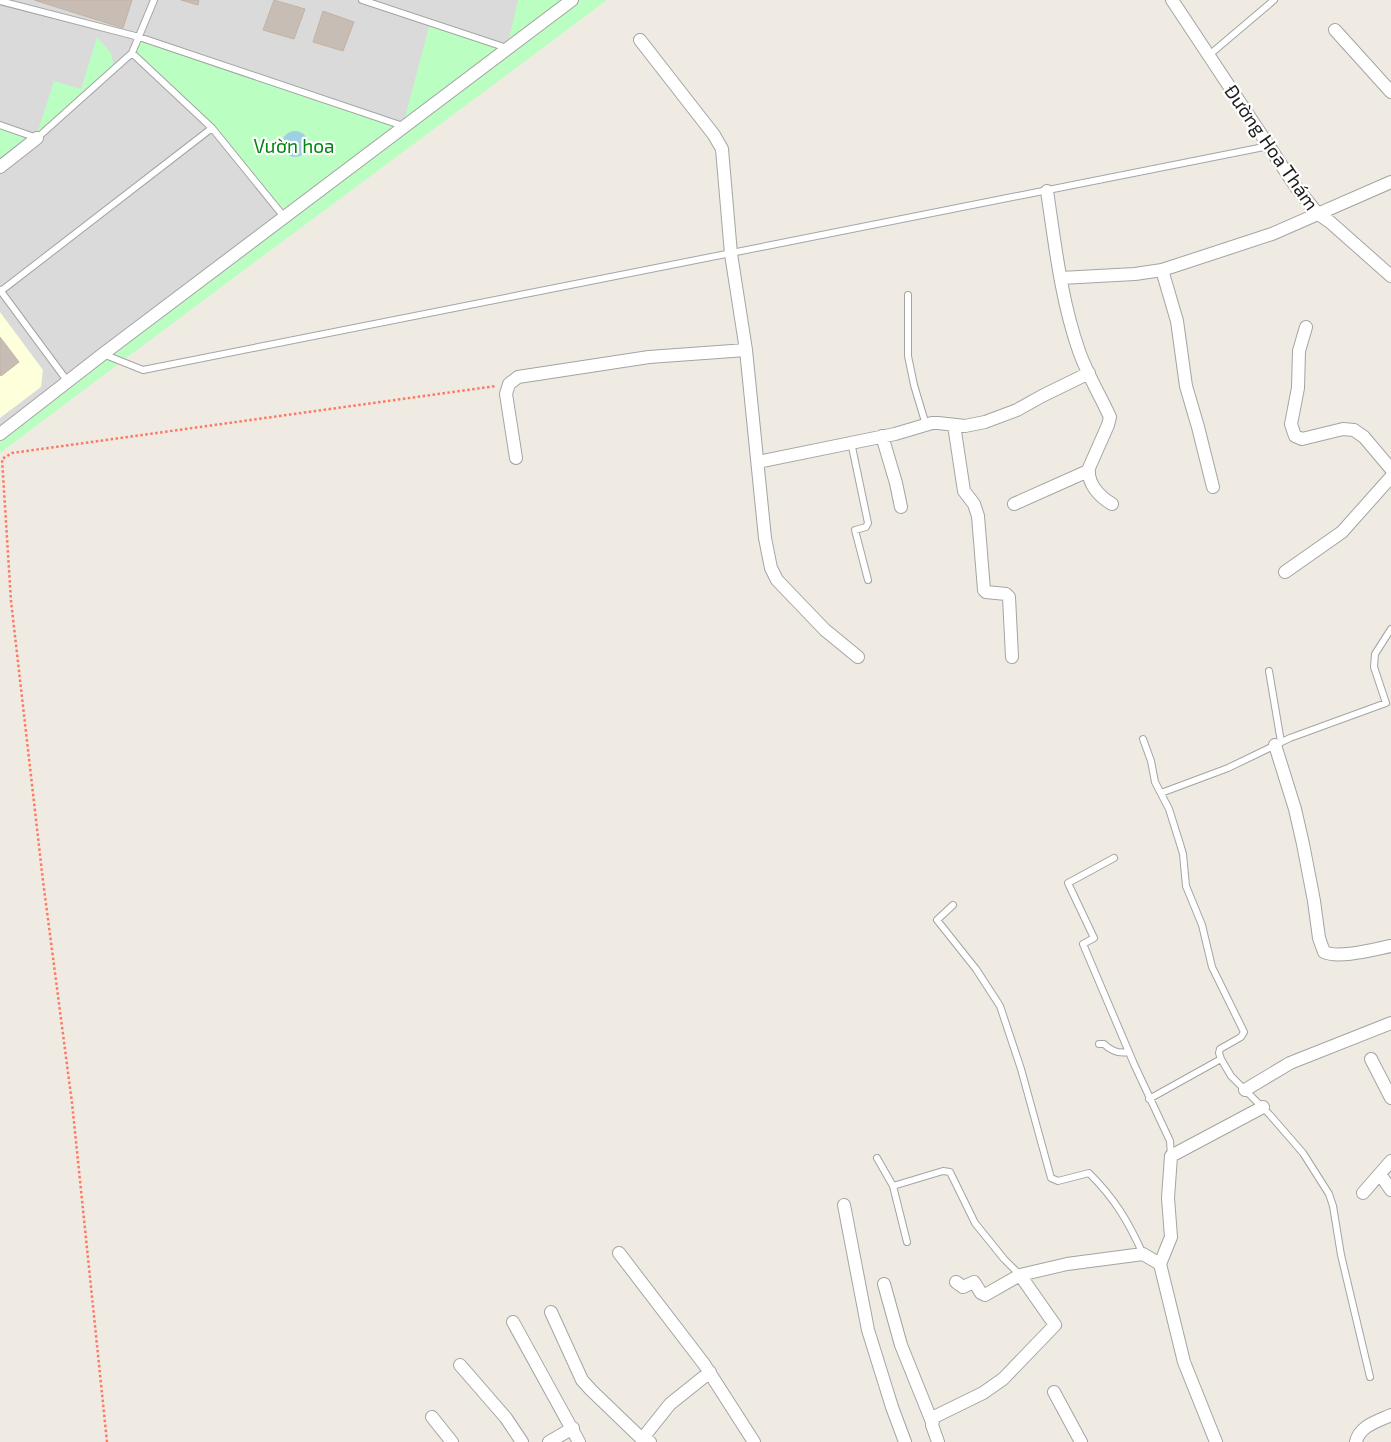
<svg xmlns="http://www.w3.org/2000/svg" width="1391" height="1442" font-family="'Exo 2',sans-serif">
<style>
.residential{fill:#dbdada}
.education{fill:#feffdb}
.park{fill:#bafec2}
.water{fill:#9ed0e1}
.building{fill:#c8bdb5;stroke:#c2b2a3}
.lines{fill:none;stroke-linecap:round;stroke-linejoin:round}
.lane-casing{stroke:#a4a4a4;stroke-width:8}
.street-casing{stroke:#a4a4a4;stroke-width:14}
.path{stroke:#ff7863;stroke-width:2.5;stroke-dasharray:2.5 2.5;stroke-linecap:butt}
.lane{stroke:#fff;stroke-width:6}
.street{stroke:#fff;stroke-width:12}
.labels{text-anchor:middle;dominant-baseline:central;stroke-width:4.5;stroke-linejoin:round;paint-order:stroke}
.park-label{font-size:19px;fill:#028510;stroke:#fff}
.street-label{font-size:19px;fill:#1d1d1d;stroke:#fff}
</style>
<rect width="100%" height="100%" fill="#efebe2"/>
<path class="residential" d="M0 0H602L0 452Z"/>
<path class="education" d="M0 312 43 370 41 387 0 418Z"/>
<path class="park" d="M518 0H570L507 47Z
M574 0H607L122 361 105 353 285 217 213 128 133 53 139 38 403 126Z
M430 23 506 48 403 125Z
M97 37 111 53 114 68 36 137 54 81 81 89Z
M0 125 35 138 0 166Z
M104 354 121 362 0 453V434Z"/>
<path class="water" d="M282 144a13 13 0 1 1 26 0a13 13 0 1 1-26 0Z"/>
<path class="building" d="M34 0H132L123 28Z
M181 0H199L198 5Z
M274 0 305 9 294 39 263 30Z
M323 11 354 22 343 51 313 42Z
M0 337 19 362 1 376 0 374Z"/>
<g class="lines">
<g class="lane-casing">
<path id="lane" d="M362 0 507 48
M0 1 139 37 403 126
M132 53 212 128 285 218
M1208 56 1274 0
M0 125 37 138 132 53 154 0
M0 290 68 382
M1 291 212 128
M908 295V356L914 385 926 425
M103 354 143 370 1269 146
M851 442 868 523 866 527 855 530 868 580
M1269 671 1281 742
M1143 739 1151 761 1155 782 1169 809 1180 844 1183 854 1186 886 1202 925 1212 967 1244 1032 1241 1037 1220 1049 1219 1053 1221 1059 1231 1076 1270 1115 1303 1153 1329 1194 1333 1206 1341 1255 1370 1377
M1161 793 1228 768 1290 738 1386 703 1374 667 1375 654 1391 629
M1114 858 1068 883 1094 938 1083 944 1134 1064 1170 1141 1171 1156
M953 905 937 920 976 969 1000 1006 1021 1069 1051 1178 1058 1181 1089 1173C1115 1199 1128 1221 1143 1254
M1099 1044H1104C1111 1051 1119 1054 1129 1052
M1149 1099 1221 1059
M877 1158 893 1186
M907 1242 893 1186 943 1171 950 1172 975 1223 1004 1259 1020 1275"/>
</g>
<g class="street-casing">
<path id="street" d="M1172 0 1296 187 1317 213 1330 222 1391 276
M1335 30 1391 92
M640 40 714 135 722 149 731 254 746 350 765 538 771 568 777 580 825 630 858 657
M0 167 37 138
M1047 191C1055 244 1061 300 1079 351 1087 374 1100 395 1110 417L1108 425 1089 468C1087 484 1100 497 1112 504
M1162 270 1177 321 1186 386 1198 427 1213 487
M1061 278 1135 274 1162 270 1272 234 1391 182
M1306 327 1299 351 1298 388 1291 424 1295 436 1302 439 1343 429 1354 430 1364 437 1391 469
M954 425 964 491 974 504 978 516 984 590 986 592 1006 594 1009 597 1012 657
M0 434 103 354 572 0
M882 436 896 483 901 507
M516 458 506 394 509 384 518 377 649 357 746 350
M758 462 895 434 932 423H938L965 426 985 422 1017 410 1042 396 1089 373
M1014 504 1088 471
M1285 572 1342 532 1391 477
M1275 745 1295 809 1303 844 1314 901 1319 938 1324 952C1339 959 1375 949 1391 946
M1371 1059 1391 1098
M1245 1090 1290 1063 1391 1023
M1380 1174 1391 1190
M1363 1193 1391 1161
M844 1205 868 1330 892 1407 905 1442
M619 1253 704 1364 754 1442
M956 1282 963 1287 974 1282 981 1293 985 1295 1020 1275
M884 1284 901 1345 932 1422
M551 1312 582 1380 591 1390 642 1439 650 1442
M513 1322 579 1442
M460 1365 506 1418 522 1442
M1054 1392 1081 1442
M432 1417 452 1442
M642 1439 670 1404 710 1372
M549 1442 573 1428
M938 1442 932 1425 934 1417 983 1393 1003 1379 1055 1325 1020 1275 1067 1264 1143 1254 1160 1264
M1216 1442 1184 1362 1160 1264 1171 1237 1168 1198 1171 1156 1263 1107
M1356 1442C1359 1426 1378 1421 1391 1415"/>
</g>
<path class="path" d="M107 1442 72 1103 43 881 11 601 2 459 12 453 496 386"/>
<use href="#lane" class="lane"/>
<use href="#street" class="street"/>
</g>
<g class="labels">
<g class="park-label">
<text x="294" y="145">Vườn hoa</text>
</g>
<g class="street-label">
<text transform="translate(1272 147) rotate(55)">Đường Hoa Thám</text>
</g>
</g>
</svg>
